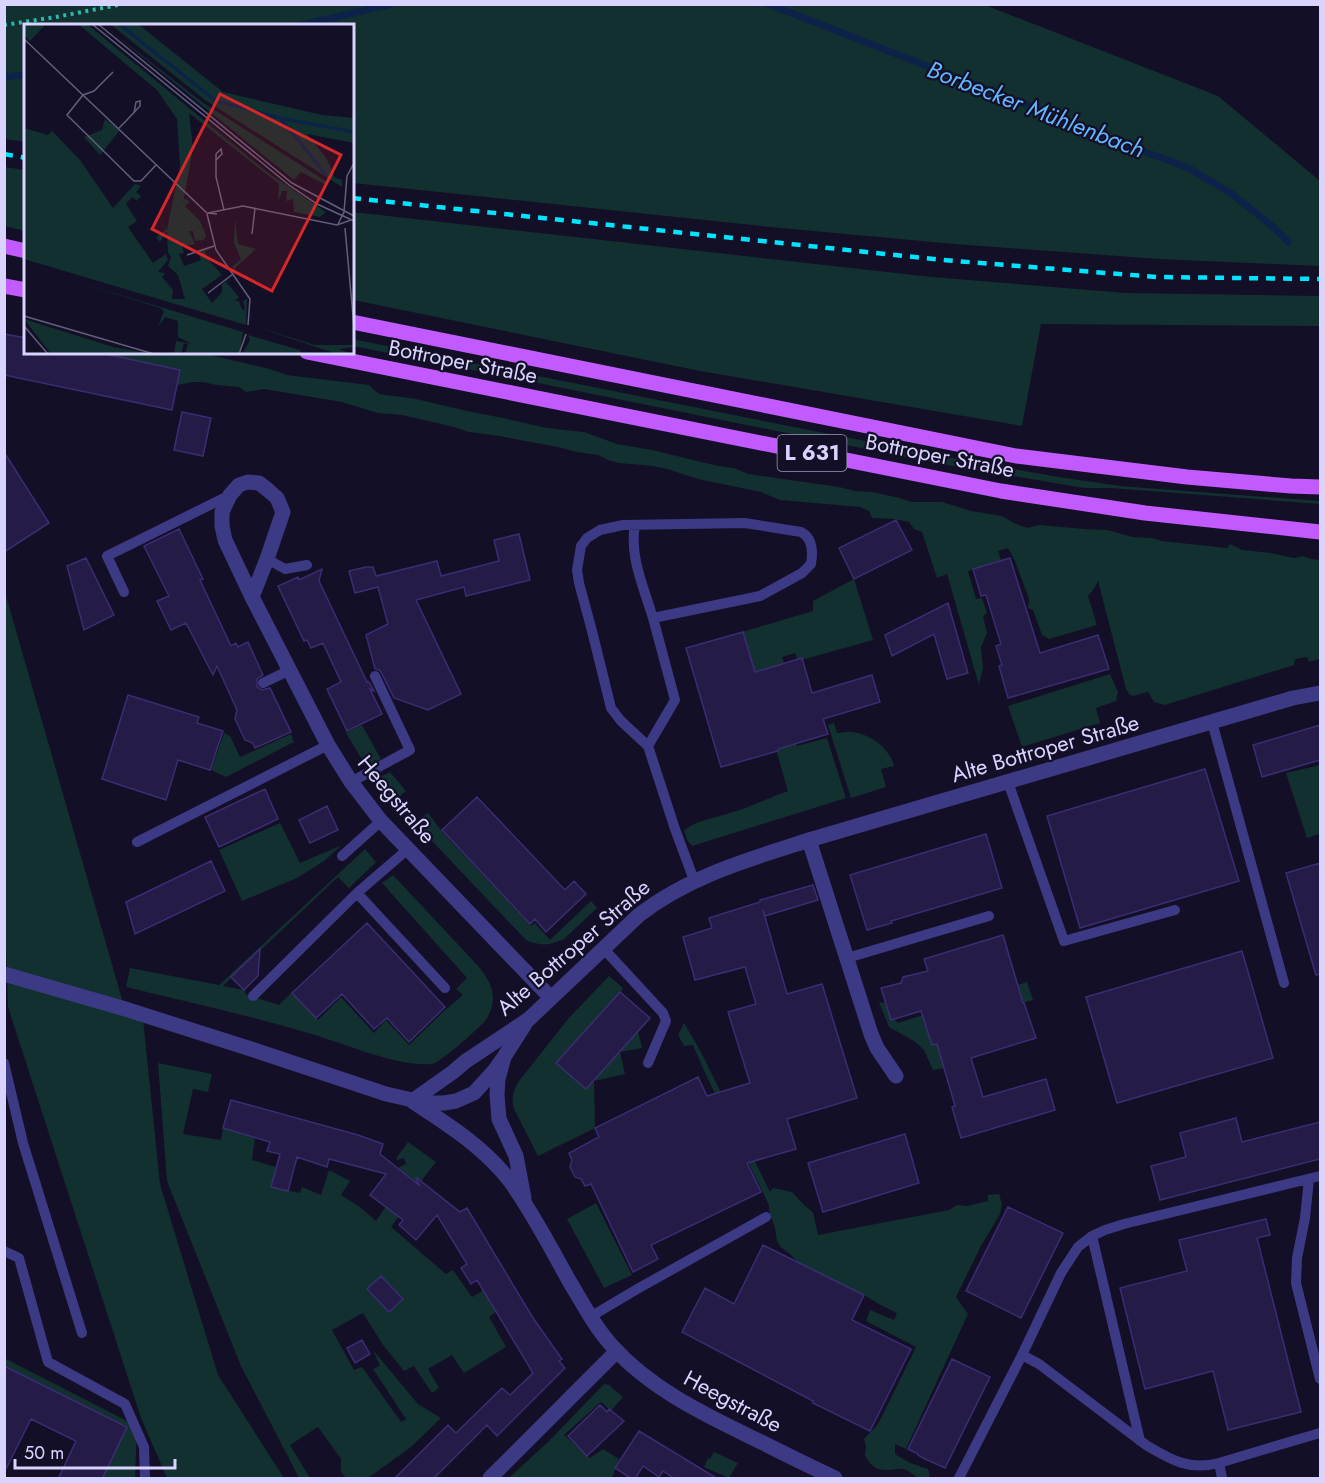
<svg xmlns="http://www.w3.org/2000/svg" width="1325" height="1483" font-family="Jost,sans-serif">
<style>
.green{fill:#12302f}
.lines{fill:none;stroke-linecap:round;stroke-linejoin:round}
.stream{stroke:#0c2248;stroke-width:7}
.building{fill:#241b47;stroke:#3b2d73;stroke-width:1.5}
.path{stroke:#2fb8b0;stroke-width:4;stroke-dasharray:3 4.5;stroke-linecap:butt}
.service{stroke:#3d3a85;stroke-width:10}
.minor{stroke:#3d3a85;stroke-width:15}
.tertiary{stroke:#3d3a85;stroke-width:15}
.primary{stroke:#c25bff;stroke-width:15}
.rail{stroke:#00e5ff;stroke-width:4.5;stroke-dasharray:9 8;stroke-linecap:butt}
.labels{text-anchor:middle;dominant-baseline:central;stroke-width:4.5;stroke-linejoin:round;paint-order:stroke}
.shield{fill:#130f26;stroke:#9e99be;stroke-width:1.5}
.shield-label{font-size:21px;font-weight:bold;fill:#d9d4ff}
.street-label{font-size:22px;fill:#d9d4ff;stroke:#130f26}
.water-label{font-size:24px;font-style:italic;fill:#62b6ff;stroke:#130f26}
.inset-river{fill:none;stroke:#0c2248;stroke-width:3}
.inset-road{fill:none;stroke:#625e7d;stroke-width:1.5}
.view{fill:#d62828;fill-opacity:0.15;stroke:#d62828;stroke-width:3}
.inset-edge{fill:none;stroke:#d9d4ff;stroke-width:3}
</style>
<rect width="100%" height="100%" fill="#130f26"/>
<path class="green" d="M5 4 985 5 1218 96 1320 181V266L1159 259 954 244 770 227 353 183 352 26H26L25 142 5 139Z
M5 167 25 170V231L5 226Z
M353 212 932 277 1126 293 1320 296V326L1041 324 1022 426 700 371 353 300Z
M352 339 794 427 972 462 1059 477 1120 486 1320 501V504L1110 488H1084L941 464 353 346Z
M183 352 210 355 270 369 287 375 369 385 379 394 416 399 467 411 503 418 547 428 584 432 617 444 652 450 718 466 734 468 748 474 839 487 855 491 873 492 899 498 912 502H942L971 511 1002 516 1014 523 1027 528 1039 525 1085 529 1107 530 1133 537 1152 538 1161 541 1227 548 1230 544 1242 550 1271 553 1294 558 1303 556 1311 559 1320 560V659L1309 662 1307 657 1295 659 1294 665 1165 705 1154 702 1148 692 1133 696 1130 695 1126 689 1098 581 1094 589 1088 596 1097 625 1049 639 1042 635 1033 610 1028 608 1029 599 1015 561 1008 548 998 551 1001 560 968 571 976 599 982 598 987 613 983 616 987 633 981 647 983 668 979 685 947 574 937 578 922 532 914 529 909 522 895 519 872 518 869 511 860 507 780 500 761 492 698 479 667 469 653 466 619 463 608 460 598 455 577 452 558 447 499 436 469 432 454 427 402 415 377 413 342 402 264 389 246 392 239 387 216 385 203 382H193L178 385 93 353Z
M854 579 873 640 798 661 795 653 782 657 785 666 786 711 797 746 827 738 846 798 692 846 687 840 684 831C697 819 717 818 733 812 752 806 769 798 788 791L742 632 813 611V601Z
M4 589 124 1006 143 1019 160 1184 218 1375 284 1478H167L141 1418 8 1007 6 948 4 943Z
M1110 674 1118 692 1116 701 1096 708 1100 723 1022 747 1008 706Z
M834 723 837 733C842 733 847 731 851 732 869 733 890 748 894 766L881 769 886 787 851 798 828 725Z
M362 725 381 759 366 766 346 733Z
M224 733 230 736 240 757 291 734 294 742 226 777 211 770Z
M1320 765V834L1307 838 1286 773Z
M390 772 406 791 392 803 381 788 376 779Z
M428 813 443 833 531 926 535 923 550 940 591 901 597 908 564 939C550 946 539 946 526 940L415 823Z
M280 823 300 863 342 845 324 861 297 878 242 901 219 850Z
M365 849 376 862 349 888 338 877 223 986 245 990V994L279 1005 292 992 318 1020 341 997 374 1033 386 1020 409 1045 444 1011 463 995 456 989 467 978 382 883 393 875 479 967C493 984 499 1001 485 1021 479 1028 440 1063 432 1064 396 1067 344 1043 308 1033 248 1015 187 1002 126 987L130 968 219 985Z
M609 976 623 988 621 992 650 1018 638 1031 642 1048 620 1052 625 1074 594 1081 595 1128 538 1156 514 1109C511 1097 513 1091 519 1081L568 1019Z
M1027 982 1033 1000 928 1031 932 1045 937 1044 944 1068 933 1070 924 1050 914 1041 889 1027 879 1002 886 1003 890 1016 898 1023Z
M684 1023 701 1052 770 1192 773 1188 792 1192 805 1206 813 1212 818 1235 949 1210 957 1205 967 1206 988 1201V1195L999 1194 1002 1204 1000 1214 981 1246 956 1297 968 1314 906 1449 895 1444V1454L910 1463 928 1469 930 1477C916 1483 915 1472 903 1469 898 1468 893 1470 888 1470 876 1471 870 1465 865 1455L866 1447 864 1439 878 1424 916 1347 866 1321 870 1310 894 1320 897 1314 895 1312 877 1303 864 1295 854 1296 797 1262C793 1255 789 1254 783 1249 775 1242 777 1237 775 1228 772 1218 769 1216 769 1205L705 1073 693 1045 684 1046 678 1035Z
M158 1063 212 1074 208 1092 193 1089 183 1134 221 1140 223 1128 255 1137 252 1160 276 1167 271 1187 300 1193 302 1187 321 1195 329 1170 350 1181 341 1195 360 1207 376 1221 391 1199 403 1210 391 1227 446 1274 453 1270 472 1297 496 1283 488 1298 496 1312 489 1317 506 1347 464 1373 452 1355 428 1369 439 1388 432 1393 414 1366 404 1371 383 1345 363 1313 332 1330 354 1370 362 1367 401 1422 406 1419 373 1369 380 1366 373 1350 418 1404 441 1418 411 1447 368 1478H346L341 1472V1459L318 1427 290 1445 310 1478H299L241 1366 167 1181Z
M408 1142 436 1162 418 1185 400 1170 399 1167 406 1164 404 1158 397 1160V1157Z
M596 1203 632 1275 604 1288 567 1219Z
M4 1358 137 1426 135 1478H102L127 1427 5 1366Z
M604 1384 609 1385 623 1397 611 1411 601 1402 564 1435 590 1458 603 1449 619 1459 612 1478H512L510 1477 550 1440Z
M714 1452 738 1463 729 1478 704 1467 708 1458 710 1459Z"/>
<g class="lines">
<path class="stream" d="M768 4 1032 107 1145 152 1173 162 1190 169 1232 194 1271 225 1288 242
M298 26 391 4
M4 77 26 75"/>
</g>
<path class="building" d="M4 334 26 338V352H96L180 370 172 410 4 375Z
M182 412 211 418 203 456 174 450Z
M4 452 49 523 4 552Z
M896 520 912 550 854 579 839 548Z
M179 529 203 579 200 580 231 646 236 643 238 647 248 642 263 675 257 679V687L262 690 270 688 291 732 255 748 253 743 245 740 235 719 237 710 217 666 213 675 186 623 171 630 157 601 169 596 144 546Z
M519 534 530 580 466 596 464 587 416 600 461 694 428 710 394 698 381 672 379 670 375 669 366 635 388 624 378 587 355 593 349 571 366 567H373L376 576 437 561 441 576 499 561 494 540Z
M86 558 114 615 84 630 67 566Z
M1010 558 1040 653 1098 635 1109 669 1008 698 999 666 1002 665 996 646 1001 644 986 595 981 596 973 569Z
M322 569 319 581 367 682H369L374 691 370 689 382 714 347 731 327 689 341 682 323 643 311 648 307 640 304 641 278 586 298 577 299 580Z
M948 603 968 673 947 679 934 634 892 656 885 635Z
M743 632 755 672 802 658 812 693 872 675 880 702 823 719 828 734 778 749V751L721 767 686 648Z
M128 695 199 717 197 723 223 731 210 770 178 760 166 800 102 779Z
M1320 725V760L1262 777 1253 745Z
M1205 769 1239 881 1080 928 1047 816Z
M265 789 278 819 219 847 205 817Z
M477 797 565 890 574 881 586 894 546 932 535 919 530 924 442 830Z
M327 806 338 830 310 843 299 820Z
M986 834 1002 888 891 921 892 923 867 930 850 875Z
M211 861 225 891 135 934 126 902Z
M1320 863V974L1316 975 1286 873Z
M813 885 818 900 765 916 763 910 787 994 822 984 857 1098 787 1119 796 1149 747 1163 761 1192 651 1245 658 1259 633 1272 591 1184 585 1186 581 1179 575 1177 570 1167 572 1160 569 1153 599 1137 595 1128 698 1077 707 1096 750 1083 728 1012 756 1004 745 967 695 980 683 937 712 928 709 918 760 902V900Z
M367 923 445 1007 409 1042 387 1018 374 1029 342 994 316 1018 292 993Z
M1003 935 1023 1003H1024L1036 1038 971 1058 983 1097 1046 1079 1055 1110 961 1138 952 1107 955 1106 937 1044 932 1045 921 1011 891 1020 881 988 901 983 903 977 928 971 924 959Z
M260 949 258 976 244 990 231 977Z
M1242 951 1273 1058 1117 1103 1086 997Z
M620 992 650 1018 586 1089 556 1063Z
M231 1100 358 1135 383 1144 380 1154 420 1186 416 1179 417 1178 460 1212 467 1208 533 1318 562 1359 559 1361 565 1368 497 1436 487 1425 433 1479H394L448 1425 456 1433 502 1388 510 1395 533 1373 477 1280 471 1284 461 1268 467 1264 437 1215 416 1240 399 1225 403 1220 370 1195 386 1174 329 1159 327 1167 297 1157 288 1191 271 1187 280 1154 267 1151 270 1142 223 1128Z
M1236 1118 1242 1142 1320 1122V1159L1160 1200 1151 1166 1186 1157 1180 1133Z
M905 1134 919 1183 823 1212 808 1163Z
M1008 1207 1063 1233 1021 1318 966 1291Z
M1266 1219 1270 1235 1257 1238 1301 1412 1228 1430 1213 1371 1145 1389 1120 1288 1187 1271 1179 1240Z
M763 1245 864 1295 852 1320 911 1349 870 1431 813 1403V1401L682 1332 705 1288 734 1304Z
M381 1276 403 1299 389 1312 367 1289Z
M362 1340 370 1354 355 1363 347 1348Z
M952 1359 990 1377 945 1468 925 1459 918 1455V1454L908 1449Z
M4 1366 127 1427 102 1479H58L76 1441 31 1419 4 1473Z
M600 1405 607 1412 609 1409 624 1421 587 1456 568 1436Z
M639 1431 657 1442 718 1479H675L663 1471 659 1477 643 1466 635 1479H632L615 1468Z"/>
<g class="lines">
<path class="path" d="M4 25 56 17 123 4"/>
<path class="service" d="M635 525C629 556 644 588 653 618
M267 559 285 569 307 565
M124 592 107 556 230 495
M263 683 290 670
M1212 722 1284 983
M648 746 675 700 653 618 760 596 802 573 811 564C813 552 813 538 801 532L745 523 623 525 600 530 587 538 581 546 577 570 579 583 592 631 611 708 621 721 648 746 675 829 694 880
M351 782 410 750 375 676
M1008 782 1064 941 1175 910
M137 842 328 745
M342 856 381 821
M357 893 445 988
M603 948 663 1013 666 1021 648 1063
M847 958 989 916
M253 996 357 893 408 849
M4 1063 23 1143 82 1333
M1320 1176 1124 1224 1105 1230 1092 1236 1078 1247 1061 1273 1022 1355 1039 1364 1146 1445C1171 1460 1190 1471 1219 1463L1279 1445 1320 1433
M1309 1179 1305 1218 1297 1258 1296 1283 1320 1379
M1092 1236 1140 1441
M4 1251 19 1258 48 1362 125 1404 144 1447 145 1478
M590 1317 639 1288 766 1217
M1219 1463 1222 1478
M959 1478 1022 1355"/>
<path class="minor" d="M252 597 267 559 283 512 277 498 268 490 259 483 248 482 239 485 230 495 222 512V526L225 540 252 597 328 745 351 782 381 821 551 998
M809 840 871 1034 877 1048 896 1076
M490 1478 617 1351"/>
<path class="tertiary" d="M4 974 122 1008 251 1049 386 1094 426 1103H444L456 1101 474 1093 494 1071 504 1057
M412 1101 453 1072 466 1061 529 1019 639 915C689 876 750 859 809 840L1293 698 1320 693
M412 1101C447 1124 484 1147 510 1181 532 1212 550 1246 568 1279 582 1302 594 1326 613 1347 652 1390 706 1415 757 1440 783 1453 809 1466 835 1478
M524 1198 516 1156 499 1119 497 1095 498 1079 504 1057 525 1024"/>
<path class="primary" d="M4 246 26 251
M4 286 26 290
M352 322 1016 456 1187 477 1291 486 1320 487
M307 352 1001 491 1145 513 1320 532"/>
<path class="rail" d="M4 154 26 158
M352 198 943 260 1157 277 1320 279"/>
</g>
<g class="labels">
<rect class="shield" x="777.5" y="435" width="69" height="36" rx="4.5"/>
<g class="shield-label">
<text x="812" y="453">L 631</text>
</g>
<g class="street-label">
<text transform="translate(463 361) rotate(11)">Bottroper Straße</text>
<text transform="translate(940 455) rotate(11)">Bottroper Straße</text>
<text transform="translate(1045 748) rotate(-16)">Alte Bottroper Straße</text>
<text transform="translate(397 799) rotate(50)">Heegstraße</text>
<text transform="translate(573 947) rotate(-41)">Alte Bottroper Straße</text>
<text transform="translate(733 1401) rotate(28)">Heegstraße</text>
</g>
<g class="water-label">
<text transform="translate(1036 109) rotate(21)">Borbecker Mühlenbach</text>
</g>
</g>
<g transform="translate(24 24)">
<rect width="330" height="330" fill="#130f26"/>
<path d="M0 0H22L6 17 0 11ZM54 0H63L243 148 302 188 296 193 270 188 269 175 262 177 263 167H258L254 178 255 160 165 89 169 124 159 179 161 174 166 178 161 182 176 197 182 211 180 216 171 217 169 207H165L171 220 160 222 156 215 160 229 155 230 160 242 177 236 174 228 188 224 181 227 183 234 198 251 178 265 188 279 198 268V260L207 253 202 258 215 273 211 277H215L218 286 221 285 219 277 223 275 222 301 0 235V104L24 111 28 107 56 136 89 184 111 160 117 162 112 168 117 172 113 177 108 173 102 180 113 197 104 203 129 239 142 230 144 236 134 248 141 249 138 253 149 266 148 275H161L154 251 144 242 147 233 144 229 143 207 136 218 132 213 142 206 132 192 143 206 156 142 153 95 133 66ZM78 0 178 78 303 158 302 161 277 148 270 156ZM86 0H114L199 68 298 91 330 94V119L283 110 303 135 311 154 318 156V163L181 76ZM81 95 96 106 76 131 60 113 78 106ZM211 195 214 220 232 225 211 244 212 248 208 243 217 235 210 219ZM47 256 219 308 216 326 214 330H161L164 321 160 319 157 330H150L152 317 168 320 154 313V297L141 293 134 303 140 287 136 284ZM0 295 89 323 128 330H27ZM230 302 291 321H330V323L315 325 328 330H313ZM224 311 276 326 277 329 218 330 226 316Z" fill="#12302f"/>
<path class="inset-river" d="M95 0 192 77 256 94 330 108M257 95 303 152"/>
<path class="inset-road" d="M68 0 265 161 293 180 330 197M74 0 268 159 330 192M0 15 183 189 193 190M89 48 70 67 59 71 43 91 110 157H117L132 141M95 104 102 97 116 82V77L112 78 110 89M192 136 198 130 197 125 192 130V153L200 186M184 189 219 182 313 201 327 196M183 190 192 226 226 275 224 301M314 200 320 188 323 152 330 139M321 204 330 303M228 210 231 184M163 231 190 222M184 269 209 250M0 292 130 330M0 302 24 330M215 330 222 310"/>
<path class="view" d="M196 70 317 131 248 267 128 205Z"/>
<rect width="330" height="330" class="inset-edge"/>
</g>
<rect width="1325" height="1483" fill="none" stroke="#d9d4ff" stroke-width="12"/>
<path d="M15 1459v9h160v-9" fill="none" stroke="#d9d4ff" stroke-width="3"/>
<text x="24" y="1459" font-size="18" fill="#d9d4ff" stroke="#130f26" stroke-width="4.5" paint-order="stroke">50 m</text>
</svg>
